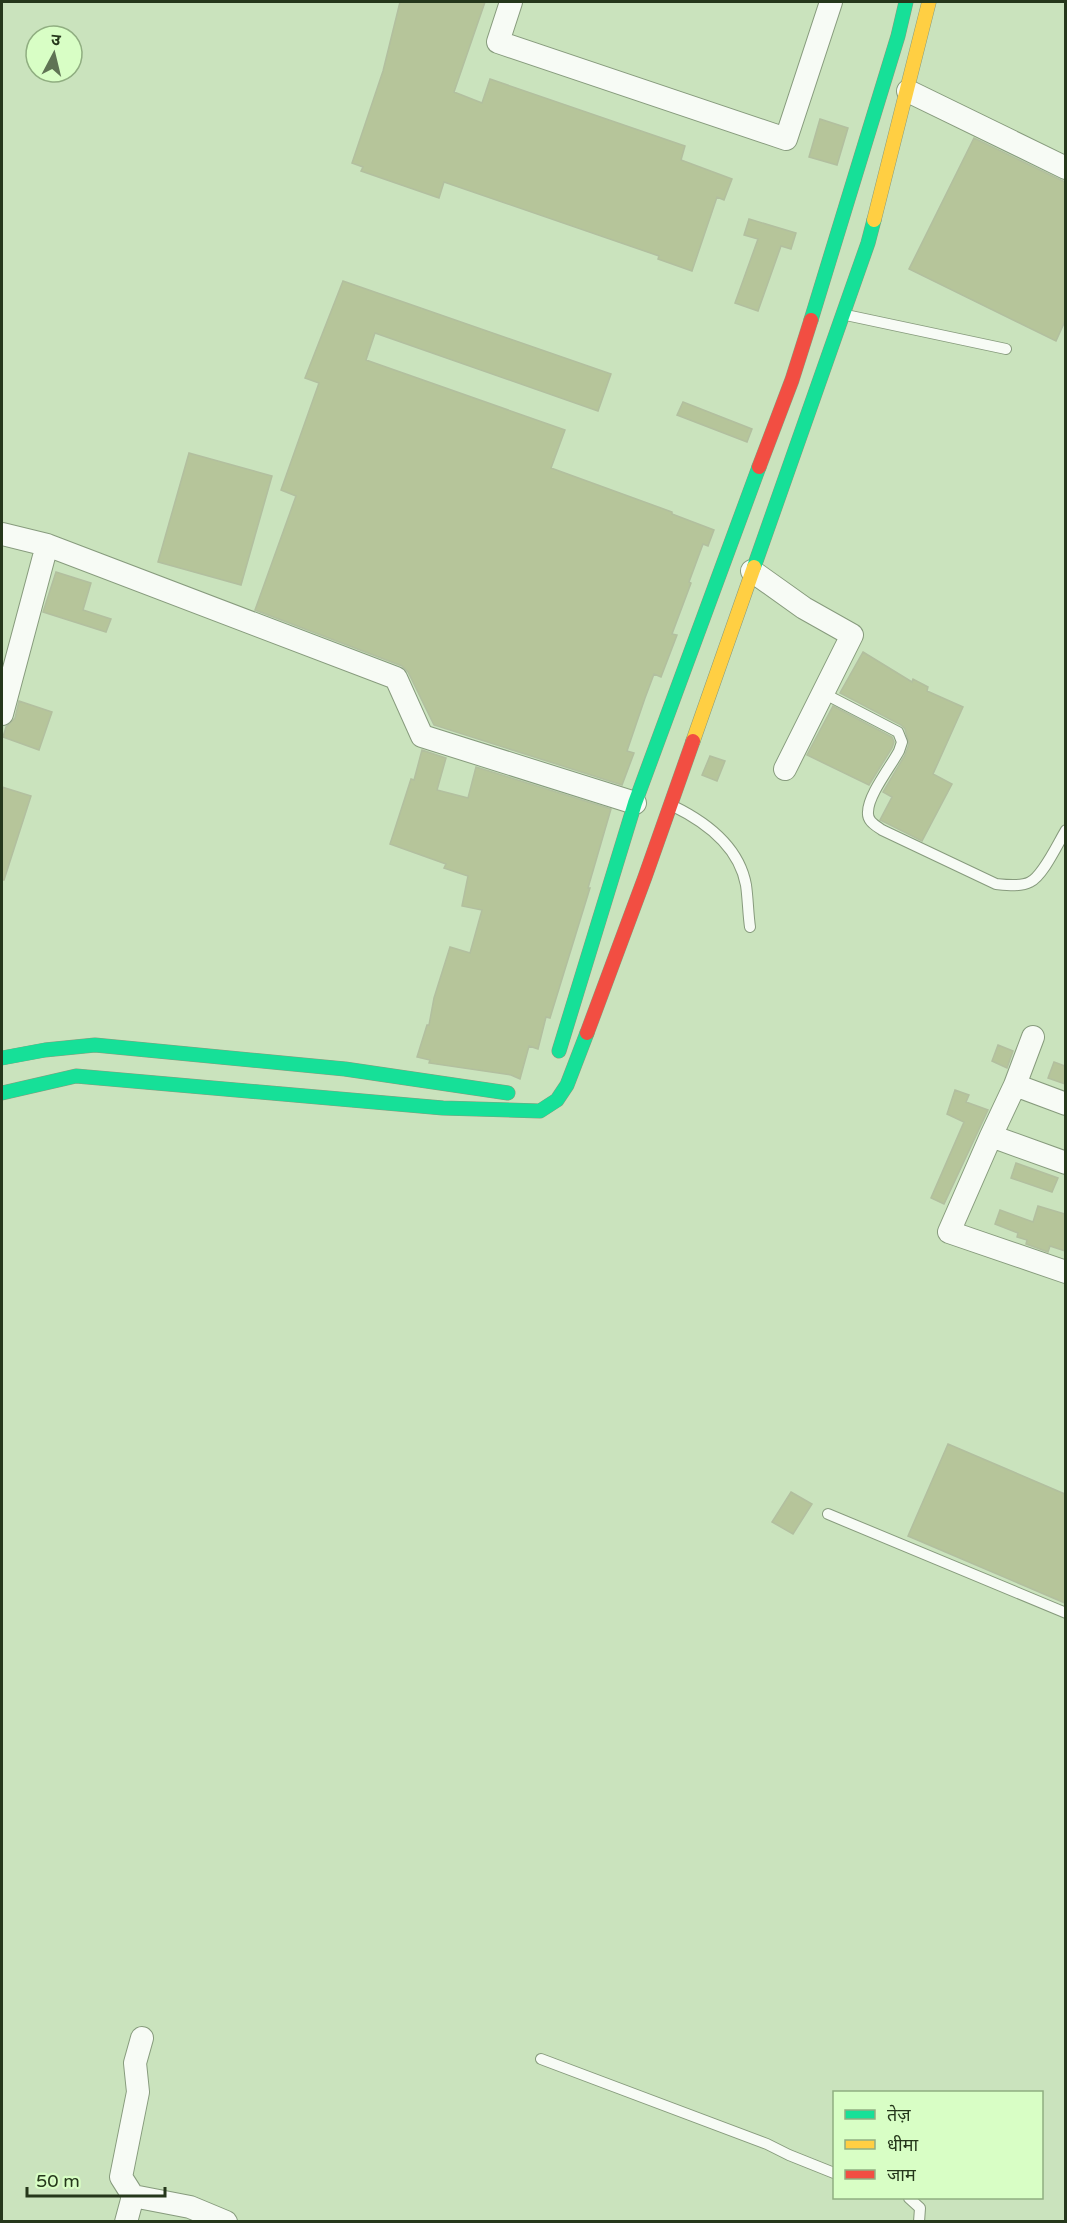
<svg xmlns="http://www.w3.org/2000/svg" width="1067" height="2223" font-family="'Varela Round','Noto Sans Devanagari',sans-serif">
<style>
.building{fill:#b6c59a;stroke:#b2bf9f;stroke-width:1.5}
.lines{fill:none;stroke-linecap:round;stroke-linejoin:round}
.lane-casing{stroke:#879b7d;stroke-width:12}
.street-casing{stroke:#879b7d;stroke-width:24}
.fast-casing{stroke:#879b7d;stroke-width:15}
.slow-casing{stroke:#879b7d;stroke-width:15}
.jam-casing{stroke:#879b7d;stroke-width:15}
.lane{stroke:#f7fbf5;stroke-width:10}
.street{stroke:#f7fbf5;stroke-width:22}
.fast{stroke:#16e098;stroke-width:14}
.slow{stroke:#ffcf43;stroke-width:14}
.jam{stroke:#f24e42;stroke-width:14}
</style>
<rect width="100%" height="100%" fill="#cae3bd"/>
<path class="building" d="M400 2H485L454 92 482 103 490 79 685 146 681 160 732 179 724 200 717 197 692 271 658 259 659 256 444 182 439 198 361 171 363 167 352 163 383 71Z
M820 119 848 128 837 165 809 157Z
M974 138 1065 182V321L1056 341 909 269Z
M749 219 796 233 791 249 781 246 758 311 735 303 758 239 744 235Z
M343 281 611 374 598 411 375 333 366 360 565 430 551 468 672 512V514L714 530 708 546 703 544 689 582 691 583 672 634 677 635 661 677 654 674 645 698 627 751 634 753 622 785 434 725 408 672 402 666 255 610 296 496 281 490 319 383 305 378Z
M683 402 752 429 747 442 677 415Z
M189 453 272 476 241 585 158 562Z
M56 572 91 583 83 610 111 619 106 632 43 612Z
M863 652 912 682 913 679 928 687 927 691 963 707 933 774 952 784 922 841 880 820 892 797 883 792 905 755 909 744 905 729 901 725 840 693Z
M19 701 52 712 39 750 3 737 6 727 15 718Z
M833 706 892 737 894 742 892 748 869 785 807 755Z
M422 750 446 758 437 790 468 798 476 767 611 809 588 888H590L550 1018 546 1017 538 1049 529 1046 520 1079 511 1075 429 1063 430 1060 417 1057 427 1025H429L434 998 450 947 470 953 482 910 462 906 468 876 444 868 446 864 390 844 411 779 414 780Z
M710 756 725 761 717 781 702 775Z
M2 787 31 796 4 880H2Z
M998 1045 1013 1051 1007 1068 992 1061Z
M1054 1062 1065 1066V1084L1048 1078Z
M955 1090 969 1095 966 1102 988 1110 944 1204 931 1198 964 1122 947 1114Z
M1016 1163 1058 1178 1052 1192 1011 1178Z
M1038 1206 1065 1214V1251L1050 1246 1048 1252 1026 1244 1027 1240 1017 1237 1018 1233 995 1224 1000 1210 1033 1222Z
M948 1444 1065 1494V1603L908 1536Z
M791 1492 812 1504 793 1534 772 1522Z"/>
<g class="lines">
<g class="lane-casing">
<path id="lane" d="M846 315 1006 349
M823 693 898 732 902 742 899 751C891 766 868 795 868 812 867 821 875 825 882 830L996 884C1006 885 1021 887 1030 882 1043 876 1058 843 1066 830
M673 806C706 822 739 847 746 885 748 899 748 913 750 927
M828 1514 1066 1613
M541 2059 767 2144 789 2155 834 2173
M909 2198 920 2208 919 2222"/>
</g>
<g class="street-casing">
<path id="street" d="M511 2 498 42 786 139 831 2
M908 91 1066 168
M2 534 47 545 396 678 422 736 635 803
M752 571 804 608 852 635 785 769
M2 714 47 545
M1033 1037 1015 1085 991 1136 1066 1163
M1015 1085 1066 1104
M991 1136 949 1232 1066 1272
M142 2038 135 2063 138 2092 121 2177 133 2196 190 2207 226 2222
M126 2222 133 2196"/>
</g>
<g class="fast-casing">
<path id="fast" d="M811 320 898 36 906 2
M754 567 868 243 874 220
M559 1051 635 803 759 467
M2 1058 45 1050 95 1045 345 1069 508 1093
M2 1093 76 1076 443 1108 540 1111 557 1100 567 1085 587 1033"/>
</g>
<g class="slow-casing">
<path id="slow" d="M874 220 929 2
M693 741 754 567"/>
</g>
<g class="jam-casing">
<path id="jam" d="M759 467 792 380 811 320
M587 1033 645 877 693 741"/>
</g>
<use href="#lane" class="lane"/>
<use href="#street" class="street"/>
<use href="#fast" class="fast"/>
<use href="#slow" class="slow"/>
<use href="#jam" class="jam"/>
</g>
<rect width="1067" height="2223" fill="none" stroke="#25371b" stroke-width="6"/>
<rect x="833" y="2091" width="210" height="108" fill="#d8fec5" stroke="#90ae81" stroke-width="1.5"/>
<rect x="845" y="2110" width="30" height="9" fill="#16e098" stroke="#90ae81" stroke-width="1.5"/>
<text x="887" y="2121" font-size="18" fill="#25371b">तेज़</text>
<rect x="845" y="2140" width="30" height="9" fill="#ffcf43" stroke="#90ae81" stroke-width="1.5"/>
<text x="887" y="2151" font-size="18" fill="#25371b">धीमा</text>
<rect x="845" y="2170" width="30" height="9" fill="#f24e42" stroke="#90ae81" stroke-width="1.5"/>
<text x="887" y="2181" font-size="18" fill="#25371b">जाम</text>
<g transform="translate(54 54) rotate(7)"><circle r="28" fill="#d8fec5" stroke="#90ae81" stroke-width="1.5"/>
<path d="M0-4.5L10 22L0 15L-10 22Z" fill="#5f7354"/>
<text y="-9" font-size="16" font-weight="bold" text-anchor="middle" fill="#25371b">उ</text>
</g>
<path d="M27 2187v9h138v-9" fill="none" stroke="#25371b" stroke-width="3"/>
<text x="36" y="2187" font-size="18" fill="#25371b" stroke="#d8fec5" stroke-width="4.5" paint-order="stroke">50 m</text>
</svg>
